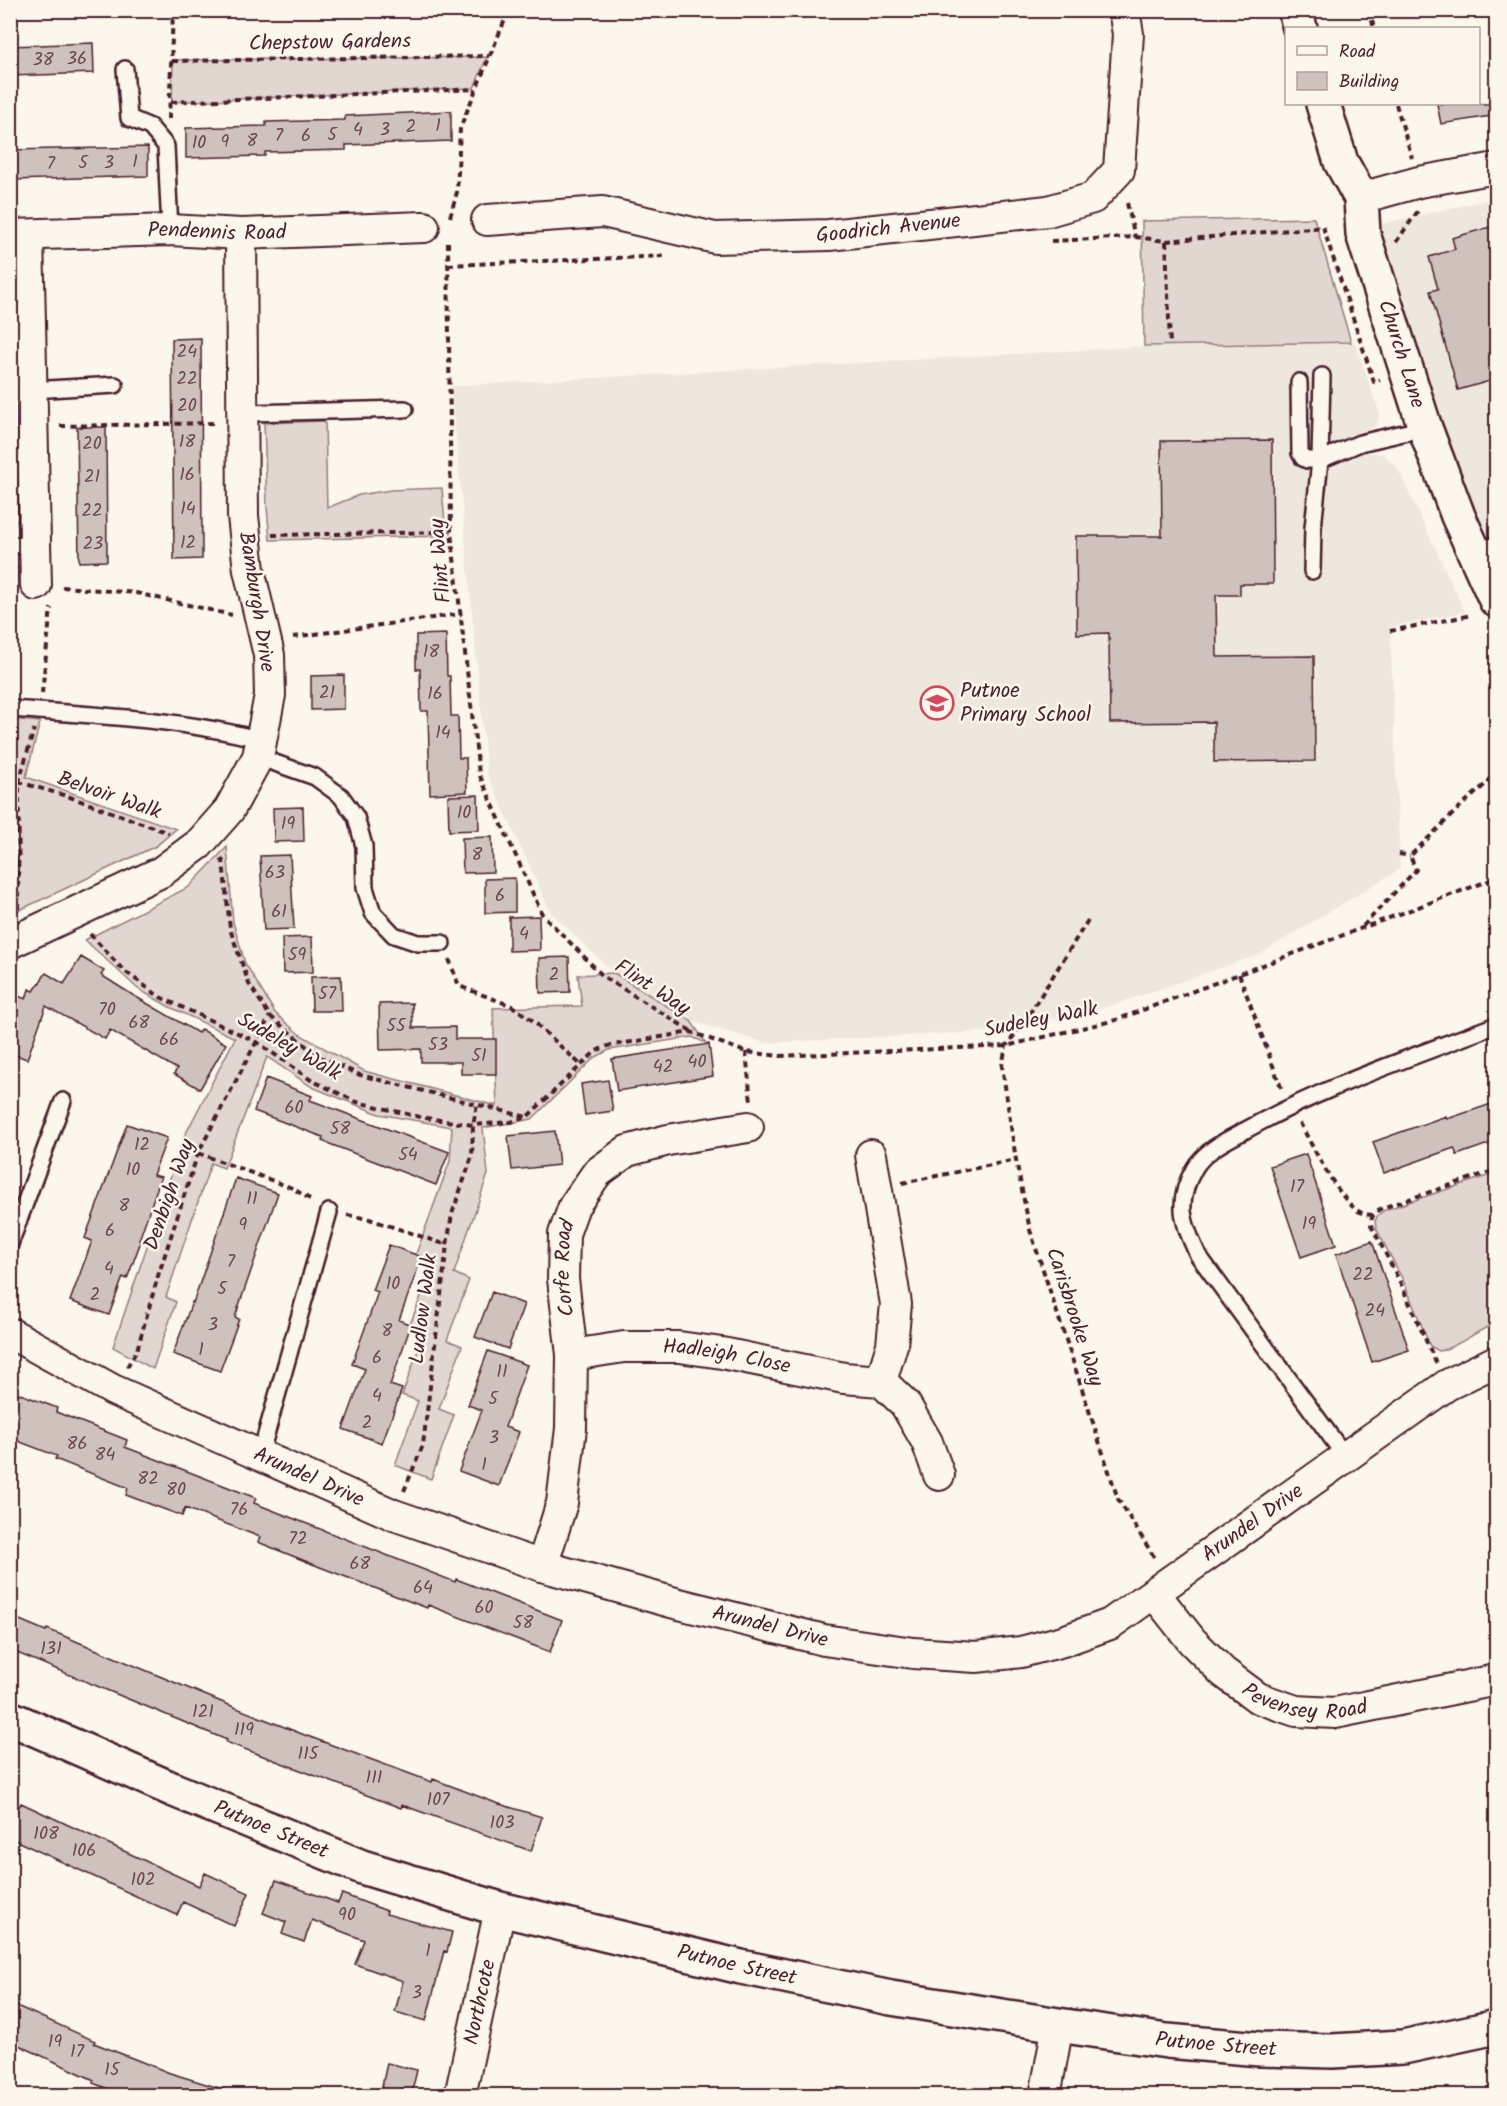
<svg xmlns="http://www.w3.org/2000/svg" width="1507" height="2106" font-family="Kalam,sans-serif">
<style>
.built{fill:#eee7de}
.grass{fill:#e2d7d0;stroke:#967b7e;stroke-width:1.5}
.building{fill:#cfc2bc;stroke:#4a1f2b;stroke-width:1.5}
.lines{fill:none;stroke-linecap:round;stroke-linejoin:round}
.lane-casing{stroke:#4a1f2b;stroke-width:20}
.street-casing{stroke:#4a1f2b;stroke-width:34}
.secondary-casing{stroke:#4a1f2b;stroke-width:38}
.path{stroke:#4a1f2b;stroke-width:4;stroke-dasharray:6 4.5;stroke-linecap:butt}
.lane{stroke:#fbf7ec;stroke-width:15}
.street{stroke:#fbf7ec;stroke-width:30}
.secondary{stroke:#fbf7ec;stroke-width:33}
.labels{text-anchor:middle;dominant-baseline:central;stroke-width:5;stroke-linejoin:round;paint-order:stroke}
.number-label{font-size:18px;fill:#6b484f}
.street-label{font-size:21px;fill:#4a1f2b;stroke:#fbf7ec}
.poi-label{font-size:21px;fill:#4a1f2b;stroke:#fbf7ec;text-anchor:start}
</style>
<rect width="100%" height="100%" fill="#fbf7ec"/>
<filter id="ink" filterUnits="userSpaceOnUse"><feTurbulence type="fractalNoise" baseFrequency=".0167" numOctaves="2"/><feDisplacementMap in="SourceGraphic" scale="12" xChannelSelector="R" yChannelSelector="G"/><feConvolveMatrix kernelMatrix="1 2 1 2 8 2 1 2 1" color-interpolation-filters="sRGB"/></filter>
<g filter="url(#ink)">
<path class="built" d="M1496 198V569L1472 516 1372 226Z
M1355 342 1380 415 1375 427 1359 435 1361 451 1383 454 1397 467 1465 612 1390 627 1400 869 1258 955 1110 1006 1000 1031 766 1043 691 1021 614 973 551 913 487 774 451 386 1170 345Z"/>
<path class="grass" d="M487 57 474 88 172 102 173 60Z
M1314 218 1351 342 1144 346 1142 221Z
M325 421 327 508 359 495 391 490 442 488 446 536 270 540 267 508 264 423Z
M11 450H18L20 516 11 530Z
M10 563 19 569V588H11Z
M11 719 40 722 26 777 176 829 156 846 13 913 15 791 11 784Z
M227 847 233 922 245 963 275 1013 299 1034 364 1071 497 1106 493 1008 582 1006 578 975 614 973 691 1021 706 1043 692 1037 609 1050 594 1058 532 1119 483 1128 488 1174 454 1273 469 1280 447 1340 462 1346 439 1409 454 1415 431 1479 395 1465 418 1401 402 1395 424 1334 409 1327 432 1268 413 1262 450 1161 452 1127 379 1114 312 1087 267 1057 224 1168 211 1163 166 1297 176 1302 153 1369 113 1347 184 1137 235 1038 168 1006 138 989 85 940 189 887Z
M1496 1173V1323C1477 1330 1459 1347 1439 1351L1430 1346 1403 1280 1376 1228 1375 1221 1378 1215 1385 1210Z"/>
<path class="building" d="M93 43 94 73 10 76V46Z
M1437 104H1497V115L1441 124Z
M451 111V141L346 145V150L265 152V156L186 158V128L266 126V122L345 120V116Z
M148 147V176L12 180 11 150Z
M1497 225V379L1458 390 1430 291 1438 289 1429 257 1455 249 1452 238Z
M201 338 202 559 174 560 172 339Z
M77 427H106L107 561 79 562Z
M1272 440 1273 584H1240V595H1216L1217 657 1314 656 1315 761 1214 762V722L1110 723 1109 633 1077 634 1076 536H1162L1161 441Z
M446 634 447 676H450L451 716H458L459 758H466L467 792 430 794 428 711H421L420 669H416V635Z
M344 675V709L311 710V676Z
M478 795 479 830 449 831 448 796Z
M303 807 304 841 274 842 273 808Z
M492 837 493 872 463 873 462 838Z
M290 855 294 929 264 930 260 856Z
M515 878V912L485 913V879Z
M539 916 540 950 509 951V917Z
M312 937 313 972 283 973 282 938Z
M81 957 104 971 101 975 131 994 198 1033 201 1029 226 1044 200 1089 174 1074 177 1069 110 1030 105 1039 46 1006 27 1059 10 1053V1008L15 995 26 999 29 989 34 991 46 973 64 984Z
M569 957 570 992 540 993 539 958Z
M341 976 342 1011H312L311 977Z
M412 1003 413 1028 455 1027V1039H496V1074H461V1062H421V1049L380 1050 379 1004Z
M709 1044 713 1076 617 1091 612 1059Z
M266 1078 312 1096 310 1100 449 1152 436 1185 322 1141 323 1137 254 1111Z
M608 1080 613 1111 585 1115 581 1084Z
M1497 1102V1141L1457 1155 1454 1148 1384 1173 1373 1142 1446 1116 1447 1119Z
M127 1124 167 1138 153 1175 161 1177 139 1240 141 1241 127 1279 123 1277 109 1315 70 1301 92 1241 85 1238Z
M555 1131 559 1165 512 1170 508 1136Z
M1306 1154 1336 1245 1301 1257 1270 1166Z
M236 1178 278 1193 235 1317 239 1319 220 1371 173 1354 192 1302 193 1303Z
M1372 1241 1409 1350 1372 1362 1336 1254Z
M389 1245 422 1257 399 1320 411 1325 390 1385 402 1389 382 1443 343 1429 365 1369 352 1364 378 1292 372 1290Z
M492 1292 524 1304 508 1349 475 1337Z
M488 1351 527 1365 505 1427 519 1432 499 1486 459 1471 482 1410 468 1405Z
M10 1390 57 1408 56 1412 127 1440 125 1447 256 1498 254 1503 455 1582 456 1579 562 1620 550 1652 428 1605 427 1608 320 1567 258 1542 260 1537 185 1508 182 1516 126 1495 128 1488 55 1459 57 1456 10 1438Z
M10 1616 46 1631 47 1629 219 1701 302 1734 432 1782 433 1779 496 1803 542 1817 531 1851 402 1805 401 1808 226 1742 227 1740 10 1650Z
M21 1803 199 1886 205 1873 249 1893 234 1926 183 1902 177 1915 10 1838V1825Z
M276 1880 338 1903 342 1894 387 1911 386 1914 452 1932 447 1952 444 1951 426 2021 395 2012 403 1981 355 1964 364 1940 312 1920 304 1942 282 1934 286 1922 263 1913Z
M10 2003 95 2041 94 2043 170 2073 229 2091 228 2096H126L93 2083 94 2080 10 2041Z
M387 2063 417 2070 411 2096H380Z"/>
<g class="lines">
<g class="lane-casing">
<path id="lane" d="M125 69 129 118 150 127 166 146 170 230
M1299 382 1300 453 1303 458 1307 460H1320L1360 443 1425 428
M32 390 115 385
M243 413 405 409
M10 545 36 546
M1475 553 1496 544
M1312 571 1313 528 1320 460 1322 376
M10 709C94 715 180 719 262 740
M258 757 315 777 341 796 356 817 364 846 365 888 373 913 394 935 418 943H442
M10 1244 63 1101
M260 1456 329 1212
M1345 1456 1198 1255C1183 1223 1175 1203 1194 1169 1204 1151 1227 1140 1244 1131 1324 1086 1411 1058 1496 1025"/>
</g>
<g class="street-casing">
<g id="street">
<path d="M1361 198 1419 182 1496 168"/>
<path id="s1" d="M487 220 603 212 715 238 829 235 1048 211 1093 198 1119 170 1128 34 1124 10"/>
<path id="s2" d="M10 235 170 230 241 234 424 227"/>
<path d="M28 235 36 585"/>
<path d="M10 943 161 872 199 844 229 810 258 757 270 695 269 655 249 570 243 516 241 234"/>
<path d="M871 1155 896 1304 892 1345 881 1381"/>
<path id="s3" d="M10 1333 113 1390 394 1515 542 1566 675 1603 824 1640 913 1653 976 1657 1021 1652 1063 1641 1110 1624 1447 1385 1496 1361"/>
<path id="s4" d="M572 1355 624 1347H679L722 1353 844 1378 881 1381 905 1404 927 1442 939 1475"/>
<path id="s5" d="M542 1566 562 1503 571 1428 572 1355 563 1279 564 1234 574 1206 597 1173 627 1151 668 1140 748 1127"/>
<path id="s6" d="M1154 1593 1192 1641 1223 1672 1258 1698 1296 1711 1335 1713 1496 1680"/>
<path id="s7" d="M460 2096 500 1909"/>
<path d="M1045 2096 1058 2025"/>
</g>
</g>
<g class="secondary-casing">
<g id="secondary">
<path d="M1295 10 1300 28"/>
<path id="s8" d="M1323 104 1341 162 1361 198 1363 234 1425 428 1458 516 1496 600"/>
<path id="s9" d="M10 1718 174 1790 362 1867 500 1909 741 1967 891 1998 1058 2025 1167 2041 1260 2049 1332 2051 1403 2047 1496 2027"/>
</g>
</g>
<path class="path" d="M1369 10 1374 28
M172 61 489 56
M171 102 475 89
M1396 104 1412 158
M169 119 173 10
M1127 203 1135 237
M450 217 457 192 460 128 509 10
M1051 241 1135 237 1166 241 1323 227 1374 382 1380 380
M1166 241 1170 345
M448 242 451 532 479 774 542 914 604 977 691 1031
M1396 242 1418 211
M448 265 666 256
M60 426 215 423
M272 535 451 532
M62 587 136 593 232 615
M1390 631 1472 615
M293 637 461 614
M42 693 51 608
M10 775 19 782 70 797 169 833
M1399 854 1410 856
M221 859 223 861 230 929 249 984 270 1016 318 1056 360 1075 527 1117
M18 909 19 782 34 729
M1088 920 1023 1024 1006 1046 1002 1066 1016 1160 1030 1230 1118 1499 1156 1560
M1363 926 1416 870 1410 856 1463 804 1496 775
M90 934 123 970 160 997 257 1042 311 1080 357 1102 420 1117 473 1125 511 1122 527 1117 596 1051 608 1046 691 1032 746 1052 780 1056 1006 1046 1116 1020 1496 878
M449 959 459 986 512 1006 532 1020 581 1065
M1239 974 1282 1090
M746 1052 751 1102
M1300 1123C1312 1145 1339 1201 1360 1212 1364 1214 1369 1215 1374 1215
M198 1153 292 1188 313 1201
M902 1183 1016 1160
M347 1215 369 1219 447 1245
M1436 1363 1400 1282 1371 1225C1370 1217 1375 1212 1382 1208L1496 1170
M127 1367 137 1350 158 1276 198 1153 270 1016
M404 1491 423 1445 447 1245 452 1214 472 1157 473 1125 477 1105"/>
<use href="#lane" class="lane"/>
<use href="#street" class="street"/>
<use href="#secondary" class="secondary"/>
</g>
</g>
<defs>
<g id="school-ring" transform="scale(1.725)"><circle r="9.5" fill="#fbf7ec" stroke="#d1495b" stroke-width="1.5"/><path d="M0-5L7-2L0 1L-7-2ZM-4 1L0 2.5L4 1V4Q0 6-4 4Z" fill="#d1495b"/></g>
</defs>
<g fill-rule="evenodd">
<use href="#school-ring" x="937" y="703"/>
</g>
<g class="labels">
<g class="number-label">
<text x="77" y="59">36</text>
<text x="43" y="60">38</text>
<text x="438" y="126">1</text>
<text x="411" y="127">2</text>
<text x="358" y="130">4</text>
<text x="385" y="130">3</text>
<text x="332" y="135">5</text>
<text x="279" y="136">7</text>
<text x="306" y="136">6</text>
<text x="252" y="141">8</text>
<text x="225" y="142">9</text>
<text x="199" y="143">10</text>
<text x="135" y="162">1</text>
<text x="83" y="163">5</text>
<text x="109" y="163">3</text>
<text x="51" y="164">7</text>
<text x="187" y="352">24</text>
<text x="187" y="379">22</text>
<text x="187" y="406">20</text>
<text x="187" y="442">18</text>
<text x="92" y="444">20</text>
<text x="187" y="475">16</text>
<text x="92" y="477">21</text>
<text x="188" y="509">14</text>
<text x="92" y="511">22</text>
<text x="188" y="543">12</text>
<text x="93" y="544">23</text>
<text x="431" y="652">18</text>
<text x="327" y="693">21</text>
<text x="435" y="694">16</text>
<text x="443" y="733">14</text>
<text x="464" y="813">10</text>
<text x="288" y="824">19</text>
<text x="477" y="855">8</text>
<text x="275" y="873">63</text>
<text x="500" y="896">6</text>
<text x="279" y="912">61</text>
<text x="524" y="934">4</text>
<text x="297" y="955">59</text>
<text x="554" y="975">2</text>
<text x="327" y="994">57</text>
<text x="107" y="1010">70</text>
<text x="139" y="1023">68</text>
<text x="396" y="1026">55</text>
<text x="169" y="1040">66</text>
<text x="438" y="1045">53</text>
<text x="479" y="1056">51</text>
<text x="697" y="1062">40</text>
<text x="663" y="1067">42</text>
<text x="294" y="1108">60</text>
<text x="340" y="1129">58</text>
<text x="142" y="1145">12</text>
<text x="408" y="1155">54</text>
<text x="133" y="1170">10</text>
<text x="1297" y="1187">17</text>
<text x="252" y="1199">11</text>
<text x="124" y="1206">8</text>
<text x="1309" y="1224">19</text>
<text x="243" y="1225">9</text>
<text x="110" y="1231">6</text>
<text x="231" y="1262">7</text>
<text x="109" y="1269">4</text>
<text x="1363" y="1275">22</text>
<text x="393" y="1284">10</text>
<text x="222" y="1289">5</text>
<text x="95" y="1295">2</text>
<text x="1375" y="1311">24</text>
<text x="213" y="1325">3</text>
<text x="387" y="1331">8</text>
<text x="201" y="1350">1</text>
<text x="377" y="1358">6</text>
<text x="502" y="1372">11</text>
<text x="377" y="1396">4</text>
<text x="493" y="1399">5</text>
<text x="367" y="1423">2</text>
<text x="494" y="1438">3</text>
<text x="77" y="1444">86</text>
<text x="105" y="1455">84</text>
<text x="484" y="1465">1</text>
<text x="148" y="1479">82</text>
<text x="176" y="1490">80</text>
<text x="239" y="1510">76</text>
<text x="298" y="1539">72</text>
<text x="360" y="1564">68</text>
<text x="423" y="1588">64</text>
<text x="484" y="1608">60</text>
<text x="523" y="1623">58</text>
<text x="51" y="1649">131</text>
<text x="203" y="1712">121</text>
<text x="244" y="1730">119</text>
<text x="308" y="1754">115</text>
<text x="374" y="1778">111</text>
<text x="438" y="1800">107</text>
<text x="502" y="1823">103</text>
<text x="46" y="1834">108</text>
<text x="84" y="1851">106</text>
<text x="143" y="1880">102</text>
<text x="347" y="1915">90</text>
<text x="428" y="1951">1</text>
<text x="417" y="1993">3</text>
<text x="55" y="2042">19</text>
<text x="77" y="2052">17</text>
<text x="112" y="2070">15</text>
</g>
<g class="street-label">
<text transform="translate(330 43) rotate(-1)">Chepstow Gardens</text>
<text stroke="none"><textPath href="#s1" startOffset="405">Goodrich Avenue</textPath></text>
<text stroke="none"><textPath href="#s2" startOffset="207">Pendennis Road</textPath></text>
<text stroke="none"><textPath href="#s8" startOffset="264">Church Lane</textPath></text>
<text transform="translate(441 561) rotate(-95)">Flint Way</text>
<text transform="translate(256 602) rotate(81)">Bamburgh Drive</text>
<text transform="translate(109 796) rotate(19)">Belvoir Walk</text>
<text transform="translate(652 988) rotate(33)">Flint Way</text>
<text transform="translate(1041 1020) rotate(-11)">Sudeley Walk</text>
<text transform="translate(289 1047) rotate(30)">Sudeley Walk</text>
<text transform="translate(170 1195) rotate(-71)">Denbigh Way</text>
<text stroke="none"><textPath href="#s5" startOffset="302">Corfe Road</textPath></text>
<text transform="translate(424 1309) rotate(-83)">Ludlow Walk</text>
<text transform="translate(1074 1317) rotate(72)">Carisbrooke Way</text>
<text stroke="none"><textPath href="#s4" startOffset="156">Hadleigh Close</textPath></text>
<text stroke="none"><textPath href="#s3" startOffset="332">Arundel Drive</textPath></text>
<text stroke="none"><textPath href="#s3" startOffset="1340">Arundel Drive</textPath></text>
<text stroke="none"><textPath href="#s3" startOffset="818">Arundel Drive</textPath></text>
<text stroke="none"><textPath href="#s6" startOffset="196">Pevensey Road</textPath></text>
<text stroke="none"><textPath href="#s9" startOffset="284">Putnoe Street</textPath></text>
<text stroke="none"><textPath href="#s9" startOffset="770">Putnoe Street</textPath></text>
<text stroke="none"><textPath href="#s7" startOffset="96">Northcote</textPath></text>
<text stroke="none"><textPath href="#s9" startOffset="1256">Putnoe Street</textPath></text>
</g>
<g class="poi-label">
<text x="960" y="691">Putnoe<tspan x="960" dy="24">Primary School</tspan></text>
</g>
</g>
<rect width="1507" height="2106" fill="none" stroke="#fbf7ec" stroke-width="36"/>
<rect x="18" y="18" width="1471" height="2070" fill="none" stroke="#4a1f2b" stroke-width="2" filter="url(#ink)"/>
<rect x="1285" y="27" width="195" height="78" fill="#fbf7ec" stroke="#b4a19f" stroke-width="1.5"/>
<rect x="1297" y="46" width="30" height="9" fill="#fbf7ec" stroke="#b4a19f" stroke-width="1.5"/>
<text x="1339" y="57" font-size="18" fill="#4a1f2b">Road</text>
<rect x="1297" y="72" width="30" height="18" fill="#cfc2bc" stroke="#b4a19f" stroke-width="1.5"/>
<text x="1339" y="87" font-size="18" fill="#4a1f2b">Building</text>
</svg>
